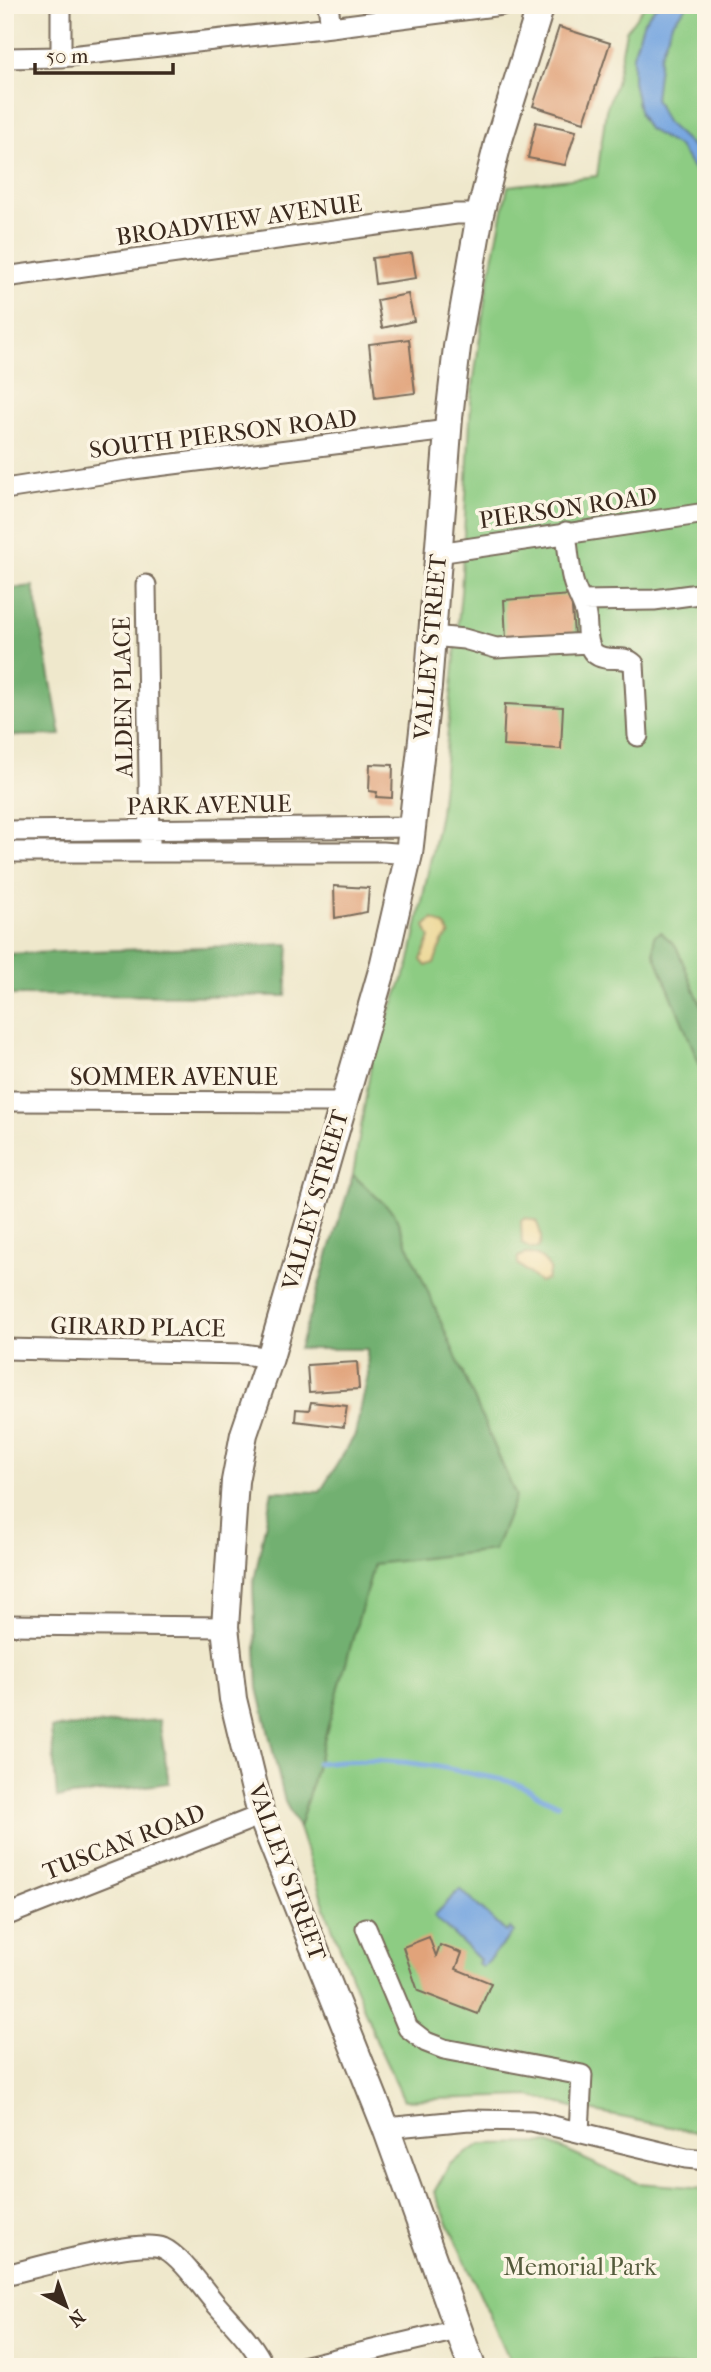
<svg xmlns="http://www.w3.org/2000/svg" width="711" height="2372" font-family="'IM FELL French Canon',serif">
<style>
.green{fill:#8dcc83;stroke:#647b50;stroke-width:2}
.forest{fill:#72b071;stroke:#566d48;stroke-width:2}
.sand{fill:#eeda9e;stroke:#94825e;stroke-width:2}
.water{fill:#76a6e0;stroke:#58687f;stroke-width:2}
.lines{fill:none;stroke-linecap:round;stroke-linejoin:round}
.stream{stroke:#76a6e0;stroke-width:5}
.building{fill:#e1a37a}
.minor-casing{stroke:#7a6c5b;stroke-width:23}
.major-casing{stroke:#7a6c5b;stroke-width:30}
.minor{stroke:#fff;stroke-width:19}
.major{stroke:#fff;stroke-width:26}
.labels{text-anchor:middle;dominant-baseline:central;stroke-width:7;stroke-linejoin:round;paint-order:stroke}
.street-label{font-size:24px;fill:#3b2a1e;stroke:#fcf5e5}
.park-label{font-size:24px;fill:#545b3c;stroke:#fcf5e5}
</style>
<rect width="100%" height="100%" fill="#fcf5e5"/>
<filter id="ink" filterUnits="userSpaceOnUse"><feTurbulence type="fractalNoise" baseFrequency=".0143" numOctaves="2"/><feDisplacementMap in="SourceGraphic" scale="14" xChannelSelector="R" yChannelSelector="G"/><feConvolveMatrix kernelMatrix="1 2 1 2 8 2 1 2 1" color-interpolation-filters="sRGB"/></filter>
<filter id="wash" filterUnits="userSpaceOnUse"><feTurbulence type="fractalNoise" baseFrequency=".00686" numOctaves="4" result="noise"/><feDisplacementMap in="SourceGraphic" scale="28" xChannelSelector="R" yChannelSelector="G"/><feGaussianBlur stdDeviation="1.57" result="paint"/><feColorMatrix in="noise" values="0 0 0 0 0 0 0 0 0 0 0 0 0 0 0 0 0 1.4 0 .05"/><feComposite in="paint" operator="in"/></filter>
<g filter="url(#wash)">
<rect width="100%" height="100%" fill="#efe8cc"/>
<path class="green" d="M645 5H706V2134L585 2110 530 2096 404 2100 378 2045 326 1911 299 1828 374 1563 494 1550 394 1213 353 1175 373 1053 409 965 440 813 461 592 471 400 486 293 508 186 597 176 606 110 616 83 626 31Z
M549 2143 637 2183 706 2188V2367H513L434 2192 450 2164 481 2144Z"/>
<path class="forest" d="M33 586 61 735 5 736V589Z
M661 932 676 946 706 1017V1080L654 953V936Z
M289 944 286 996 5 995V954Z
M353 1175 394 1213 516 1496 494 1550 374 1564 299 1828 285 1802 258 1688 253 1586 272 1491 320 1492 355 1435 368 1375 367 1349H299Z
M159 1720 169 1783 57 1798 51 1728Z"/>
<path class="sand" d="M433 919 445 926 450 934 442 942 434 963 426 966 421 960 430 938 425 926Z
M526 1218 536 1221C540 1229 544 1240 538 1248L531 1249 522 1244 521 1221Z
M526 1254C537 1253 544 1259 550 1269L547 1280 539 1282 518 1264V1257Z"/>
<path class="water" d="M657 5H688L672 23 660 56 655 99 666 122 706 159V187L679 147 648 129 640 115 633 82V55L644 21Z
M460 1889 506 1932 510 1928 514 1932 482 1967 478 1963 480 1960 434 1916Z"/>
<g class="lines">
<path class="stream" d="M317 1763C372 1756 424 1762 477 1775 490 1777 503 1779 514 1783 530 1788 542 1800 558 1804"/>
</g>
<g id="blocks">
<path class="building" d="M559 27 610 43 584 122 533 106Z
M536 122 576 131 565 165 528 158Z
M412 253 416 278 375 284 372 258Z
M408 294 414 321 382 328 377 300Z
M409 339 415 393 375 398 369 344Z
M571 595 574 635 506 640 504 600Z
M505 704 563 707 561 749 503 746Z
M370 764 393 765 392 798 376 797 377 792 369 791Z
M334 886 369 888 367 912 335 918Z
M357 1362 359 1389 309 1392 307 1365Z
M311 1402 347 1406 344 1427 295 1421 296 1409 309 1410Z
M429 1937 436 1956 440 1945 462 1953 456 1969 491 1983 478 2014 418 1991 403 1947Z"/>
</g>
</g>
<g filter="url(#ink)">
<use href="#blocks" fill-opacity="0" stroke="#7a6c5b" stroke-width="2"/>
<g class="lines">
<g class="minor-casing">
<path id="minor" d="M328 5 331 27
M61 57V5
M5 58 61 57 331 27 502 5
M5 277 456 214H480
M5 489 133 469 448 430
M566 532C568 548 569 565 573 581 576 593 584 604 586 616 588 628 585 644 594 653 606 664 624 653 634 664L638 736
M438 553 706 513
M146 585 150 843
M581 601 654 600 706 593
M432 636 464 639 496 648 589 643
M5 831 413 827
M5 852H382L409 854
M5 1101 344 1102
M5 1349 243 1354 270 1358
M5 1625 225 1627
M5 1916 261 1815
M366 1928 408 2028 426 2042 444 2049 582 2075 579 2132
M386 2128 469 2120 532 2121 686 2158 706 2160
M5 2275C36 2268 138 2238 163 2248 181 2256 202 2288 215 2303 232 2323 254 2343 264 2367
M302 2367 457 2330"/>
</g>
<g class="major-casing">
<path id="major" d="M472 2367 386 2128 261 1815 233 1699 225 1627 235 1481 244 1434 270 1358 383 967 409 854 428 687 449 418 457 347 480 214 498 143 541 5"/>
</g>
<use href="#minor" class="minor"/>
<use href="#major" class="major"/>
</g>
</g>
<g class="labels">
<g class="street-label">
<text transform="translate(239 220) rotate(-8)">BROADVIEW AVENUE</text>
<text transform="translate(223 434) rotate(-7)">SOUTH PIERSON ROAD</text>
<text transform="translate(568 508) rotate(-8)">PIERSON ROAD</text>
<text transform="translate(430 647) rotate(-85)">VALLEY STREET</text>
<text transform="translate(123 697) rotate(-91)">ALDEN PLACE</text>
<text transform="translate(209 805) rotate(-1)">PARK AVENUE</text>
<text x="174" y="1077">SOMMER AVENUE</text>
<text transform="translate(315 1200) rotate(-74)">VALLEY STREET</text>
<text transform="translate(138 1327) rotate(1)">GIRARD PLACE</text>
<text transform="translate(124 1842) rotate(-21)">TUSCAN ROAD</text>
<text transform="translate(287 1872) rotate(70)">VALLEY STREET</text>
</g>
<g class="park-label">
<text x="580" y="2267">Memorial Park</text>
</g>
</g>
<rect width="711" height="2372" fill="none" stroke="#fcf5e5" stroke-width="28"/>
<g transform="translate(66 2306) rotate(139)" stroke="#fcf5e5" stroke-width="5" paint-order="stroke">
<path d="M0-5L12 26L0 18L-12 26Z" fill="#3b2a1e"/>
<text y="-10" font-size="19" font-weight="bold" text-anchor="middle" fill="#3b2a1e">N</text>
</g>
<path d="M35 63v10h138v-10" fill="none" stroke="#3b2a1e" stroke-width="3.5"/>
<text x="46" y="63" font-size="21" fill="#3b2a1e" stroke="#fcf5e5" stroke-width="5" paint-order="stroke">50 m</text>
</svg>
